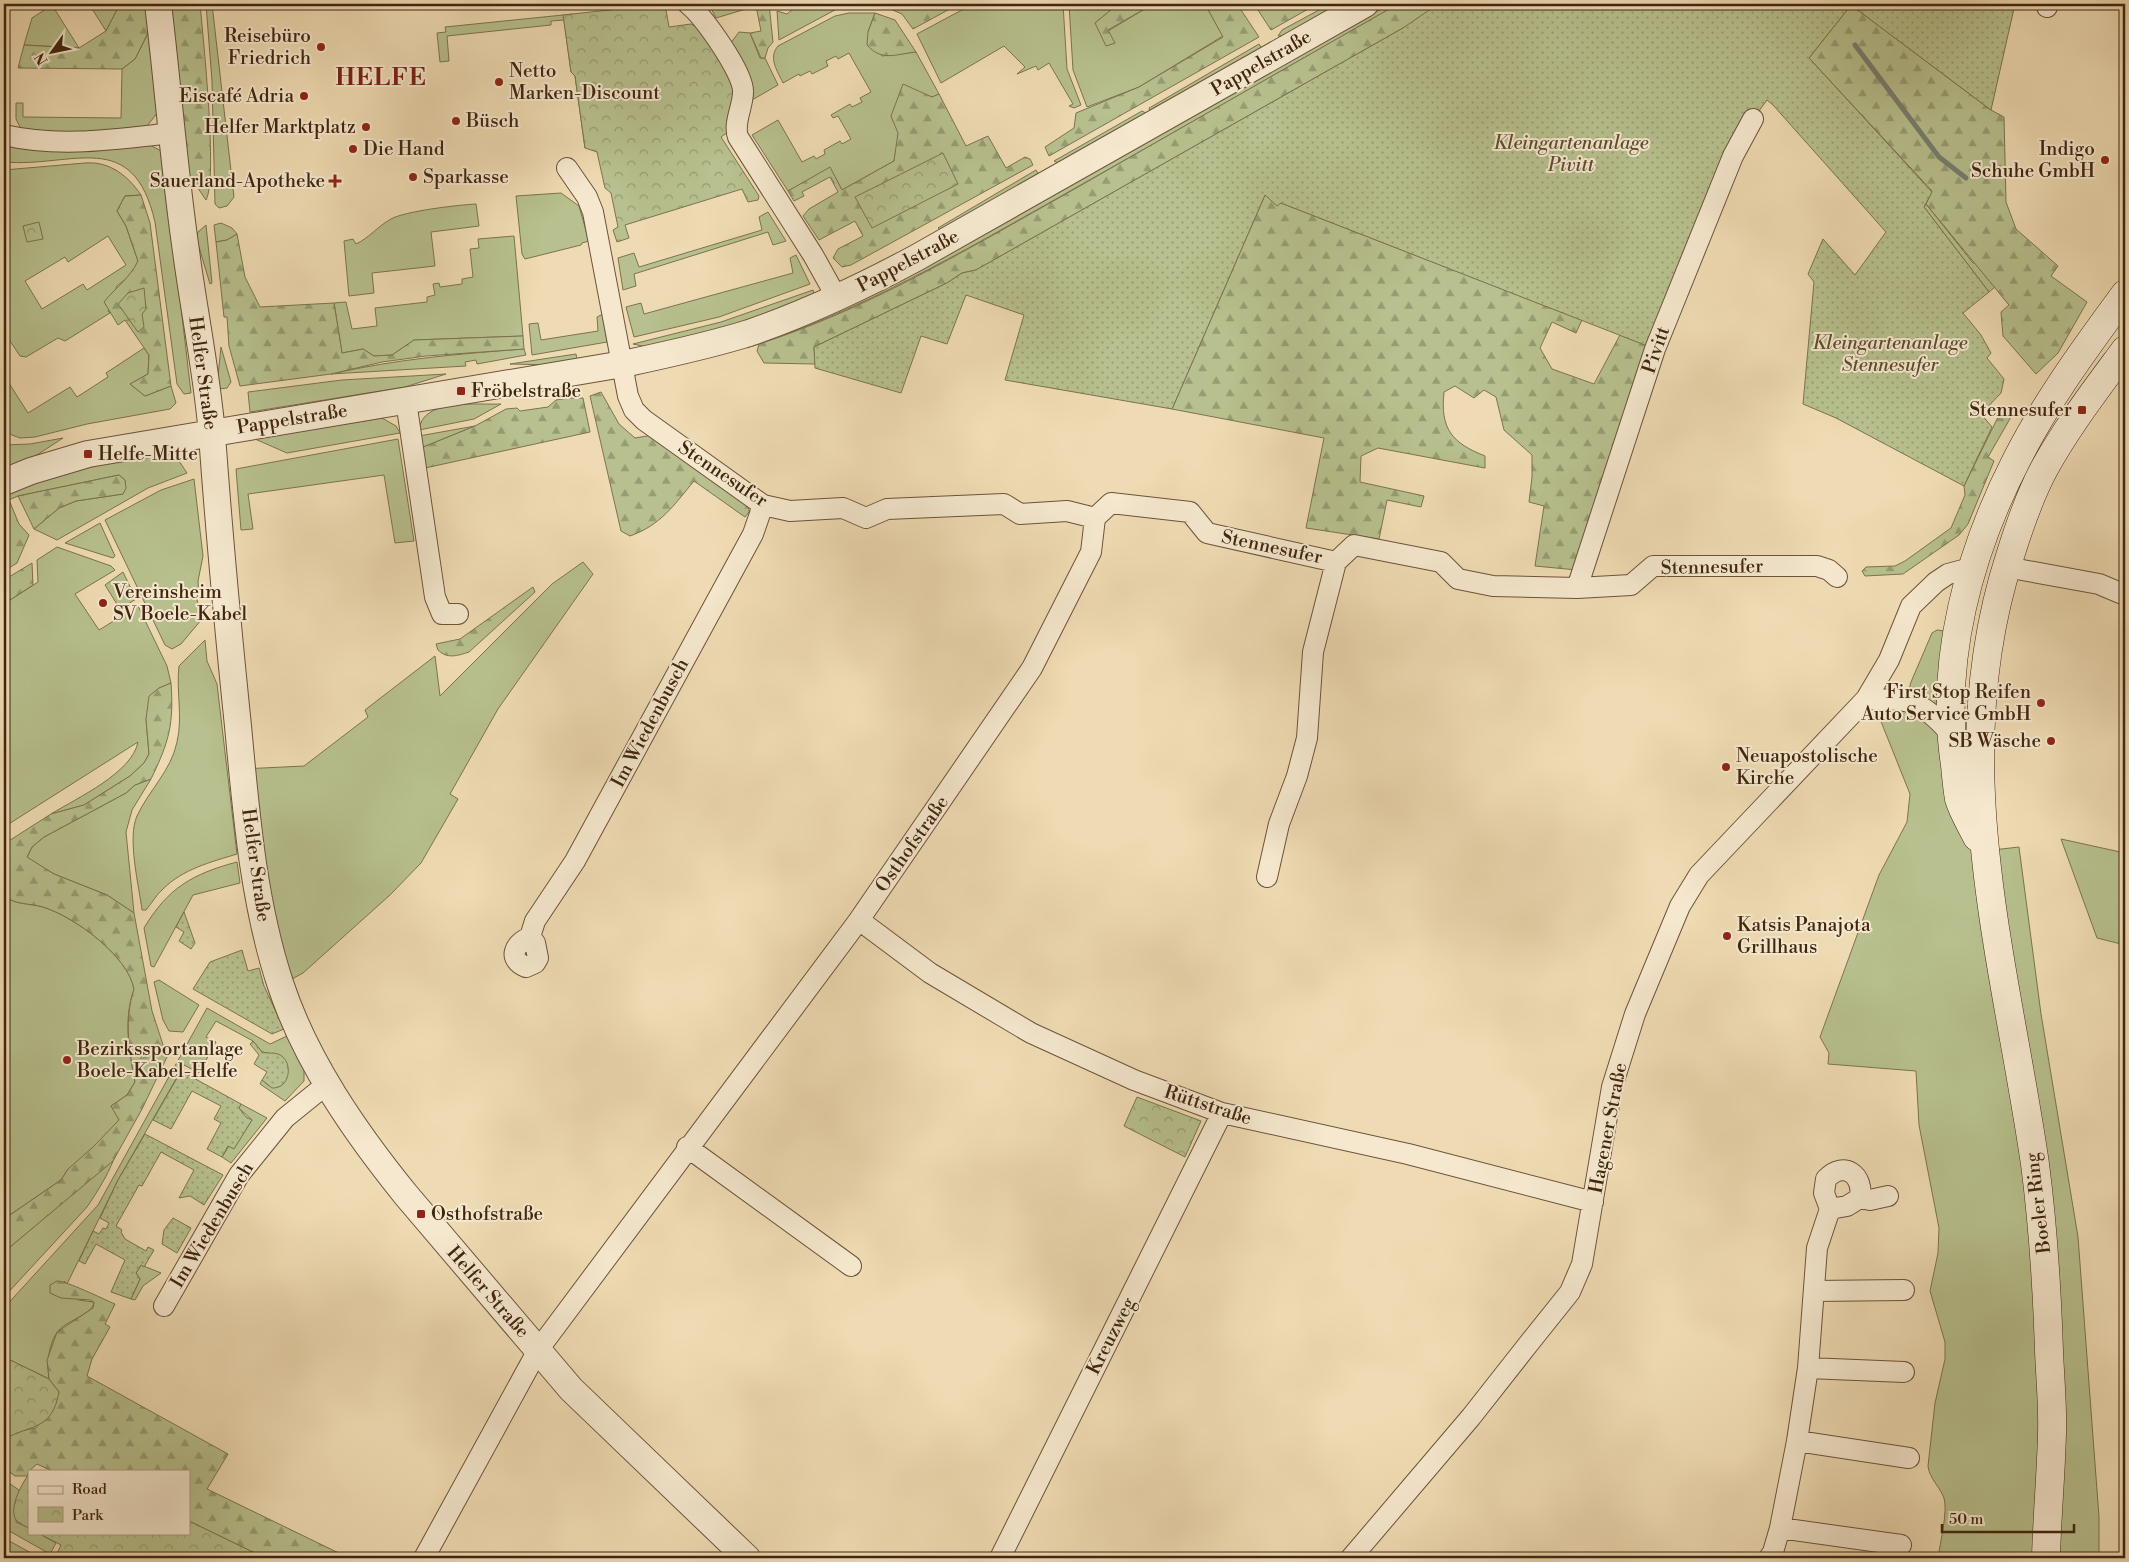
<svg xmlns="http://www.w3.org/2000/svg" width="2129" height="1562" font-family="'Libre Bodoni',serif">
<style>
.grass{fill:#b7c08e;stroke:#7c734f;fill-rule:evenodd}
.forest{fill:url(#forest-firs);stroke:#7c734f}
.park{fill:url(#park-crowns);stroke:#7c734f}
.garden{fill:url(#garden-dots);stroke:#7c734f}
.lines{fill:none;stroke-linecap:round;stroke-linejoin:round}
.stream{stroke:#767f6f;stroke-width:5}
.minor-casing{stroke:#6c5339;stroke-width:22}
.tertiary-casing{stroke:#6c5339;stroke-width:28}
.secondary-casing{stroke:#402610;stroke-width:29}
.minor{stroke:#f5e8ce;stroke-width:20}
.tertiary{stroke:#f5e8ce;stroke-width:26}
.secondary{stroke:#f5e8ce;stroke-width:28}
.poi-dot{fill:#8f2418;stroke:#f5e8ce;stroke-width:2}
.labels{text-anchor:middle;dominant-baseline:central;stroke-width:4;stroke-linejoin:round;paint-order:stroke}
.poi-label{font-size:19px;fill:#402610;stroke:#f5e8ce;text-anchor:start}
.street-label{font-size:19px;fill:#402610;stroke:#f5e8ce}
.park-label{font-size:19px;font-style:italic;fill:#5e4c30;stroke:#f5e8ce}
.district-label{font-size:24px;font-weight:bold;letter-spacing:1px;fill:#7a1f14;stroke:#f5e8ce}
</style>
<defs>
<pattern id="forest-firs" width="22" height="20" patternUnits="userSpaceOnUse" patternTransform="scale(1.25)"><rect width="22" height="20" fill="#b7c08e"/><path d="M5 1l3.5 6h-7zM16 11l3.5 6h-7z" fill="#969c73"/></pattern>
<pattern id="park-crowns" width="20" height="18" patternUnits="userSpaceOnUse" patternTransform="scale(1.25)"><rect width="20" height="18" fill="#b7c08e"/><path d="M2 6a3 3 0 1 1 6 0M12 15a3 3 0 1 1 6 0" fill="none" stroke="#969c73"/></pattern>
<pattern id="garden-dots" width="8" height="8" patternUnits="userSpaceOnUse" patternTransform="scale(1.25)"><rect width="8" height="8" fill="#b7c08e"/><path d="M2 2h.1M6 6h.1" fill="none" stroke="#969c73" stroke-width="1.8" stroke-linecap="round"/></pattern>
</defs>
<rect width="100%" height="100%" fill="#efdbb3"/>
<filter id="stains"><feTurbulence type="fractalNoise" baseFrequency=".004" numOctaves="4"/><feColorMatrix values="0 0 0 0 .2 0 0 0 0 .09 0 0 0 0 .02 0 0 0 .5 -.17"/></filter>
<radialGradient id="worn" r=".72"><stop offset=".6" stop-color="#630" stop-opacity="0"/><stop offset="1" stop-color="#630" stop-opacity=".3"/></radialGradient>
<path class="grass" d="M89 4H120L106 31Z
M206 4H212L234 197 227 206 219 208 215 204 212 81Z
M799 4H846L779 40 777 11 787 14Z
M973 4H1063L1067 69 1081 105 1074 108 1069 106 1073 104 1049 63 1038 70 1036 66 1017 74 1025 67 1004 46 941 83 917 34Z
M1069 4H1118L1095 23 1108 31 1153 4H1205L1223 36 1139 87 1087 107 1073 70Z
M1330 4H1343L1286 35 1278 36 1282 30Z
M1390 4H1398C1286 68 1175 132 1063 195 960 253 859 312 747 348L746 345 1105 165Z
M52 5 79 48 24 45 32 18Z
M849 13H875L868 32 882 56 916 52 939 94 891 116 899 133 894 161 842 190 830 168 788 191 752 135 778 120 802 162 814 156 816 159 825 154 824 150 840 141 842 144 851 139 838 116 833 118 831 115 850 104 852 107 862 102 860 98 871 92 849 53 838 59 836 56 826 61 828 66 812 74 810 71 800 76 799 74 783 83C777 70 768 58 778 46L835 16Z
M573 14 585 148 575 76 571 72 564 20 551 21V25L447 36 449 61 440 62 437 33 446 32 445 27Z
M150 29 158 112 147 126 66 134 21 129 16 119V103H23V117L121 118 122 69 135 59Z
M739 32 750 33 760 58H765L778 85 752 100 730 44Z
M1259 44 1262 49 1150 112 1149 108 1151 107Z
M1142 111 1148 114 1060 164 1054 161Z
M4 145H150L163 152 191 393 184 394 177 384 155 222C133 126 72 168 4 162Z
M85 163C110 161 128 176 141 195L125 196 117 211 126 226 138 261 132 274 117 286 108 311 110 313 65 341 58 338 26 357 20 356 4 332V170ZM108 236 126 265 87 290 83 284 42 309 25 281 65 257 68 262Z
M1036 170 1039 175 940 230 938 228Z
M561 193 579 206 589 241 582 243 581 245 525 259 522 254 516 196Z
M476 204 479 226 431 232 435 266 372 273 374 293 349 296 344 241 353 239 356 244C369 238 378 226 391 219 405 211 458 205 476 204Z
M1926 204 1973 263H1977L1995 287 1989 292 1924 207Z
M768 212 786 241 773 245 768 232 634 274 636 286 623 290 618 258 634 253 639 267 762 230 759 217Z
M221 223 232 228 237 234 227 240 216 242 214 225Z
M206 225 212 283 210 284 196 237 198 232Z
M514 236 523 336 414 340 392 355 374 356 363 349 342 353 334 303 346 302 352 329 377 326 375 308 427 302V297L435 295 433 284 439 283 440 287 462 284V279L473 277 470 249 479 248 478 239Z
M796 255 810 284 719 317 634 337 626 307 641 303 644 314 793 273 790 258Z
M813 290 814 293 810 297 744 323 647 347 633 344 721 322Z
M601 315 603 316 607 342 532 355 529 324 538 323 541 340 598 331 597 317Z
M221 347 231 382 227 388 219 389 218 376Z
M144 348 149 355 148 374 130 384 145 396 171 386 176 403 170 409 87 424 35 437 20 438 12 435 5 429V377L28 413 70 387 77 397 108 377 106 373Z
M524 349 526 355 477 364 476 360 465 362 466 366 331 374C397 359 457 354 524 349Z
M576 354 577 360 552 365 510 364Z
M446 374 405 387 250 412 248 392 342 380Z
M501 404 474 419 419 430C422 398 477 405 501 404Z
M382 418 396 426 400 433 287 453 255 439Z
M475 426 421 448 419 436Z
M63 438 37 455 8 467 4 458V445L30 444Z
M398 439 414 541 395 543 384 475 248 494 253 529 241 530 236 469Z
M173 452 187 473 148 488 57 540 34 529 59 508 76 501 123 494 125 480 119 475 18 496 4 502V496C58 471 114 461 173 452Z
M194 479 203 556 198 581 199 596H196L202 619 181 644 172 649 165 645 105 520 161 490Z
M100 523 115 556 113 558 65 543Z
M57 547 111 566 115 570 75 594 99 630 138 606 167 666 171 683 159 688 146 719 149 754 144 763 130 776 84 805 51 814C77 798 132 773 138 742L4 827V604L38 582 37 560Z
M583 562 593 574 498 709 450 794 458 799 421 863 390 895 303 973 281 985 242 769 304 766 368 717 365 710 435 656 440 696 552 584Z
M123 572 136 599 120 609 105 585Z
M1937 630 1945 631 1936 705 1908 693 1911 682 1932 633Z
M205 640 207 661 217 684 237 854C211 862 183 869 163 889 156 895 152 903 146 910H142C139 886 127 838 137 816 149 790 171 771 177 742 183 717 176 691 179 666Z
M1874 704 1932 713 1984 851 2019 847 2041 1014 2078 1237 2099 1517V1558H1938C1940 1543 1948 1512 1944 1498 1940 1487 1929 1478 1928 1466L1935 1403 1945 1359V1342L1930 1291 1938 1253 1939 1228 1919 1125 1916 1071 1828 1064 1829 1053 1820 1037 1879 875 1907 822 1910 794Z
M151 779 132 810 126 832 134 913 107 895 54 874 27 858 32 847 44 837 126 793 135 785Z
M2061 839 2125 853V945L2097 938Z
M237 862 240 883 193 895 154 967 151 966 144 928C168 888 192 874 237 862Z
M4 896C16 905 29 903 43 907 75 917 128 956 134 989 123 1020 129 1050 135 1082L127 1095 111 1106C114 1110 118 1115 119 1120 126 1147 102 1185 87 1207L4 1297V1252L112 1161 68 1169 61 1180 4 1219Z
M159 980 199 1005 183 1032 169 1031 163 1020 154 982Z
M207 1008 270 1044 287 1036 304 1069V1081L285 1101 260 1084 262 1080 269 1086 272 1054 262 1052 253 1041 216 1021 206 1037 216 1042 199 1073 184 1065 118 1180 67 1284 64 1281 78 1300 94 1302C94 1313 67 1321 59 1330 48 1343 47 1363 49 1379L4 1357V1308L98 1205Z
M241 1104 267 1118 231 1163 222 1157 229 1146 234 1148 252 1120 239 1108Z
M141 1265 161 1273 143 1286 135 1300 131 1299 140 1279 136 1273Z
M4 1480 19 1490 16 1522 29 1528V1533H38L56 1543 50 1554 4 1528Z
M4 1538 40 1558H4Z"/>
<path class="forest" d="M120 4H147L150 29 135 59 122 69 18 68 24 45 79 48 106 31Z
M170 4H200C203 37 218 178 206 200L189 175Z
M711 4H769L773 42 768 48 765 58H761L750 33 761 31 756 6 716 18 709 5Z
M888 4H959L913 29 902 14 888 8Z
M1118 4H1153L1108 30 1115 43 1106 46 1095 23Z
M1205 4H1237L1259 37 1049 156 1045 147 1074 128 1076 113 1139 87 1223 37Z
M1254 4H1317L1271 30Z
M1398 4H1452L1403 28 976 270 962 273 947 283 814 347 815 364 764 363 757 351 759 344C865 310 961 253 1057 199 1171 134 1284 69 1398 4Z
M1851 5 1991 110 2004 117 2006 202 2016 229 2058 266 2051 276 2087 302 2058 353 2036 374 2003 336 2001 312 2009 305 1926 204 1932 191 1809 58Z
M875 13 895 20 916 52C896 54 882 62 867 45L868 32Z
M903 84 932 97 939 94 966 146 988 136 1006 168 1025 157 1030 159 1033 165 851 265 842 267 833 258 838 249 863 236 855 221 819 240 803 216 809 209 838 192 830 177 802 192 804 196 794 201 788 191 830 167 842 190 894 161 898 133 891 116Z
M141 195 150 223 171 386 145 396 130 384 148 374 149 355 125 320 118 325 104 302C115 288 130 278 138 261L126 226 117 211 125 196Z
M1265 195 1281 203 1582 320 1576 333 1552 322 1540 348 1552 369 1594 384 1620 335 1649 346 1577 570 1535 566 1544 506 1529 502 1532 477V455L1504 430 1496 397 1484 390 1474 398 1455 386 1444 392C1440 429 1452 443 1485 456V468L1378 448 1361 456 1360 482 1424 496 1421 507 1387 500 1379 539 1306 528 1324 438 1172 409Z
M237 234 245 277 260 307 334 303 342 353 363 349 374 356 392 355 414 340 523 336 524 349 426 356 382 362 331 374 240 386 229 346 227 317H224L216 242 227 240Z
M601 392 619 424 635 438 653 435 749 507V512L745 517 694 481C674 505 661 525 630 536L621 531 590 396Z
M569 398H583L590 432 425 468 421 448 475 426 506 409 517 408 520 411 548 407 556 400Z
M2002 409 2015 410 1988 457 1994 461 1968 524 1959 535 1903 574 1865 576 1862 571 1866 567 1895 566 1905 561 1951 528 1965 495 1964 486Z
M119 475 125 480 126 488 123 494 76 501 59 508 34 529 18 496Z
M9 500 19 524 29 535 17 563 4 571V502Z
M32 563 33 585 4 604V580Z
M533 587 535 592 469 652C457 656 447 659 438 650L436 644 460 639Z
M171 683C174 724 169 742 151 779L135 785 126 793 44 837 32 847 27 857 54 874 107 895 134 913 152 1011 167 1057 142 1109 113 1161 4 1252V1219L61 1180 68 1169 93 1147 119 1120 111 1106 127 1095 135 1082C129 1050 124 1020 134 989 128 956 75 917 43 907 29 903 16 905 4 896V844L51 814 84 805 130 776 144 763 149 754 146 719 149 696 159 688Z
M57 1281C67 1281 103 1299 115 1304L105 1324 110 1327 92 1359 87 1376 228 1454 207 1489 349 1558H265L189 1521V1471H52L37 1464 29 1471 27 1476H15L5 1469 4 1439 19 1431 36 1428 59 1392 49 1379 47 1360 57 1332 93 1308 94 1302 90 1300 61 1298 50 1293V1285Z"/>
<path class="park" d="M665 4 669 27 691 24 700 29 733 82 734 94 728 132 721 137 759 196 758 200 748 202 742 189 625 225 629 238 617 242 613 230 618 227 611 193 605 188 597 152 585 148 575 76 571 72 563 15Z
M943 153 958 184 872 228 855 197Z
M39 222 43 239 27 242 23 226Z
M144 288 146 309 142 314 144 327 138 332 118 304 128 293Z
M1137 1097 1201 1121 1185 1157 1124 1126Z
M4 1357 49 1379 59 1392C52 1430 33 1424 4 1439Z
M29 1474V1528C25 1526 21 1525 18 1522 6 1512 22 1483 29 1474Z
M189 1521 265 1558H55L61 1545 38 1533H189Z"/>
<path class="garden" d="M1438 4H2015L1991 110 1851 5 1809 58 1932 192 1924 207 1989 292 1963 313 1981 335 1991 353 1987 358 2004 379 2001 393 1981 414 1992 427 1964 486 1836 418 1803 404 1814 282 1808 274 1823 239 1855 275 1886 232 1773 105 1767 100 1753 119 1655 349 1281 203 1277 206 1265 195 1172 409 1005 380 1024 315 966 295 947 344 921 336 901 393 815 368 814 347 947 283 962 273 976 270 1403 28Z
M184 912 195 943 191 949 179 941 184 932 176 927Z
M242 950 248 971 259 968 264 986 284 1029 272 1034 193 989 210 962Z
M253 1041 262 1052C267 1054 274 1052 278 1054 294 1060 291 1089 272 1088L262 1080 267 1072 254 1064 259 1055 250 1044Z
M181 1071 241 1104 239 1108 246 1117 252 1120 234 1149 228 1146 222 1157 207 1149 221 1123 214 1119 221 1106 192 1091 171 1129 153 1120Z
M145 1134 223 1175 204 1205 190 1196 179 1198 194 1170 161 1152 142 1186 139 1185 116 1226 122 1230 121 1232 125 1239 146 1251 148 1247 154 1250 144 1267 141 1265 136 1273 140 1279 131 1299 111 1292 125 1260 96 1244 85 1264 79 1261 93 1231 99 1234 103 1228 106 1229 109 1223 100 1218 118 1180Z
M173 1218 191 1228 177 1253 162 1244 164 1230Z"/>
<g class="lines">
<path class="stream" d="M1855 45 1939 157 1966 178"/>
<g class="minor-casing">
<path id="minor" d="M688 4C703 16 744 73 743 92 743 107 733 123 738 137L813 255 837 298
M2046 4 2047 7
M4 135C60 148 116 139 173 133
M567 168 587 197 593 212 628 396 634 410 644 420 763 505 790 511 843 508 866 518 887 509 1004 504 1020 514 1067 511 1095 518 1111 503 1190 512 1207 533 1336 562 1354 545 1441 562 1458 579 1493 586 1577 588 1631 585 1653 566H1817L1829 570 1837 577
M406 401 435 597 442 614H458
M2006 567 2099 584 2125 595
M1577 588 1655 349 1733 156 1753 119
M1866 699C1910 699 1920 699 1950 733
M1267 877 1279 824 1297 776 1307 738 1313 652 1336 562
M859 920 930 973 1031 1033 1134 1080 1222 1113 1408 1154 1593 1202
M530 937 535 943 538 958 535 963 526 967C507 959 514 944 530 937L535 921 575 861 753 534 763 505
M687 1147 851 1266
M1860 1198C1864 1175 1844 1160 1826 1179L1824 1193 1830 1209 1847 1206 1860 1198 1870 1200 1888 1196
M1814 1291 1904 1290
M164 1306 239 1175 285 1118 327 1084
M1808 1368 1904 1372
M1797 1441 1909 1458
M1780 1528 1901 1545
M424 1558 538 1350 859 920 1032 668 1091 552 1095 518
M1000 1558 1222 1113
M1351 1558 1471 1417 1530 1342 1570 1292 1582 1264 1612 1087 1635 1014 1680 906 1699 875 1866 699 1889 660 1911 606 1936 582 1948 574 1974 567
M1769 1558 1773 1552 1780 1528 1797 1441 1808 1368 1817 1248 1830 1209"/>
</g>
<g class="tertiary-casing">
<path id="tertiary" d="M158 4C168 86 174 169 186 251 194 312 207 373 212 435 219 532 228 629 238 726 246 811 253 901 280 983 305 1060 355 1132 406 1195L571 1389 747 1558
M4 482 31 471 88 454 623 364C665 355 708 346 749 333 807 313 862 287 916 258L1365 4"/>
</g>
<g class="secondary-casing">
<path id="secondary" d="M1977 837C1971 825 1963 812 1959 799 1957 788 1956 776 1955 765 1939 661 1969 552 2017 459 2047 400 2086 347 2125 294
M2046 1558C2047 1516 2051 1475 2052 1433 2053 1406 2050 1378 2049 1351 2047 1289 2043 1226 2035 1164 2005 959 1943 762 2010 556 2019 527 2029 497 2044 469 2067 427 2097 388 2125 350"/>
</g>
<use href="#minor" class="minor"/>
<use href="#tertiary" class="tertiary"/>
<use href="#secondary" class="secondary"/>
</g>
<g class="poi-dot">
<circle cx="321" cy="47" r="5"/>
<circle cx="499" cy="82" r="5"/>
<circle cx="304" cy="96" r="5"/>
<circle cx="456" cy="121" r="5"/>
<circle cx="366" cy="127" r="5"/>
<circle cx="353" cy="149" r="5"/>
<circle cx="2105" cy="160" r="5"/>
<circle cx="413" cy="177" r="5"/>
<path d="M332.5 173.5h5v5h5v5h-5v5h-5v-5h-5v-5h5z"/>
<rect x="456" y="386" width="10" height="10" rx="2.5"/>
<rect x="2077" y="405" width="10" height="10" rx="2.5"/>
<rect x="83" y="449" width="10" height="10" rx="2.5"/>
<circle cx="103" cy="603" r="5"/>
<circle cx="2041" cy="703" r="5"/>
<circle cx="2051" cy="741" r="5"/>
<circle cx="1726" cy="767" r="5"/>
<circle cx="1727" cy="936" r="5"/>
<circle cx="67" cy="1060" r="5"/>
<rect x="416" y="1209" width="10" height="10" rx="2.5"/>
</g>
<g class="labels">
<g class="poi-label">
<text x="311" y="36" text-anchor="end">Reisebüro<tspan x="311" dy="22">Friedrich</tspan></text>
<text x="509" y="71">Netto<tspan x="509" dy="22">Marken-Discount</tspan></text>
<text x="294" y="96" text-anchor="end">Eiscafé Adria</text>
<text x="466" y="121">Büsch</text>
<text x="356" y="127" text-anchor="end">Helfer Marktplatz</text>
<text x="363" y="149">Die Hand</text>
<text x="2095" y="149" text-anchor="end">Indigo<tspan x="2095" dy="22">Schuhe GmbH</tspan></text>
<text x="423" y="177">Sparkasse</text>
<text x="325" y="181" text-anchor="end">Sauerland-Apotheke</text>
<text x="471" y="391">Fröbelstraße</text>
<text x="2072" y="410" text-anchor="end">Stennesufer</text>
<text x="98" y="454">Helfe-Mitte</text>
<text x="113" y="592">Vereinsheim<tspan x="113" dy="22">SV Boele-Kabel</tspan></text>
<text x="2031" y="692" text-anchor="end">First Stop Reifen<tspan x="2031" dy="22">Auto Service GmbH</tspan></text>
<text x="2041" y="741" text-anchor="end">SB Wäsche</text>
<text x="1736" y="756">Neuapostolische<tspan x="1736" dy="22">Kirche</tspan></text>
<text x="1737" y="925">Katsis Panajota<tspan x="1737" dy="22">Grillhaus</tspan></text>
<text x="77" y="1049">Bezirkssportanlage<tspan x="77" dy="22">Boele-Kabel-Helfe</tspan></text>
<text x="431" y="1214">Osthofstraße</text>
</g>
<g class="street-label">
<text transform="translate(1261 63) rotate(-30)">Pappelstraße</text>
<text transform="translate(908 261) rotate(-28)">Pappelstraße</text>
<text transform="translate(1656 350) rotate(-71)">Pivitt</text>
<text transform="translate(203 373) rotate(82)">Helfer Straße</text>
<text transform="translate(292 419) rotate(-9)">Pappelstraße</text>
<text transform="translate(723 474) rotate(34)">Stennesufer</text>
<text transform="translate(1272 547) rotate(12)">Stennesufer</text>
<text transform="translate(1712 567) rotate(-1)">Stennesufer</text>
<text transform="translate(650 723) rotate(-62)">Im Wiedenbusch</text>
<text transform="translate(912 844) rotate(-55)">Osthofstraße</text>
<text transform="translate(256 865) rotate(82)">Helfer Straße</text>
<text transform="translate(1208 1105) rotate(18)">Rüttstraße</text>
<text transform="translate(1608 1128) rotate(-79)">Hagener Straße</text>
<text transform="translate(2038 1203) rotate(-97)">Boeler Ring</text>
<text transform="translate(212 1225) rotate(-59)">Im Wiedenbusch</text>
<text transform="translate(488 1292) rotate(49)">Helfer Straße</text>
<text transform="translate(1111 1336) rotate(-63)">Kreuzweg</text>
</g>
<g class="park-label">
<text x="1571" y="143">Kleingartenanlage<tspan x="1571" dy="22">Pivitt</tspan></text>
<text x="1890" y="343">Kleingartenanlage<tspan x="1890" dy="22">Stennesufer</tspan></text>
</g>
<g class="district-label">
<text x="381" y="78">HELFE</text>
</g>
</g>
<rect width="2129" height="1562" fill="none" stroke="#efdbb3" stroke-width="20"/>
<rect x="5" y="5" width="2119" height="1552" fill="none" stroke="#402610" stroke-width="2.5"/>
<rect x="10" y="10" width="2109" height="1542" fill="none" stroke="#402610"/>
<rect x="28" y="1470" width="162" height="65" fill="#f5e8ce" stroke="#ad9a82"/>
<rect x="38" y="1486" width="25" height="8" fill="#f5e8ce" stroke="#ad9a82"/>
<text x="72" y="1494" font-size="15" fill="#402610">Road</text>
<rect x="38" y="1507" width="25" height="15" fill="url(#park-crowns)" stroke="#ad9a82"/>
<text x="72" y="1520" font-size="15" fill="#402610">Park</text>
<g transform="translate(52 52) rotate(237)" stroke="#f5e8ce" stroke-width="4" paint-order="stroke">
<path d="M0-4L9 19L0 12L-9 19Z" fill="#402610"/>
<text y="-8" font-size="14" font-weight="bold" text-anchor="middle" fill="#402610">N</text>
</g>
<path d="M1942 1524v8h132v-8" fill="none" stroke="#402610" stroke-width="2.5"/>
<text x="1949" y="1524" font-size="15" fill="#402610" stroke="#f5e8ce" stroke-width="4" paint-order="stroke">50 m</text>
<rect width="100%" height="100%" filter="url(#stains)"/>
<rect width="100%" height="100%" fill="url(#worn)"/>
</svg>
